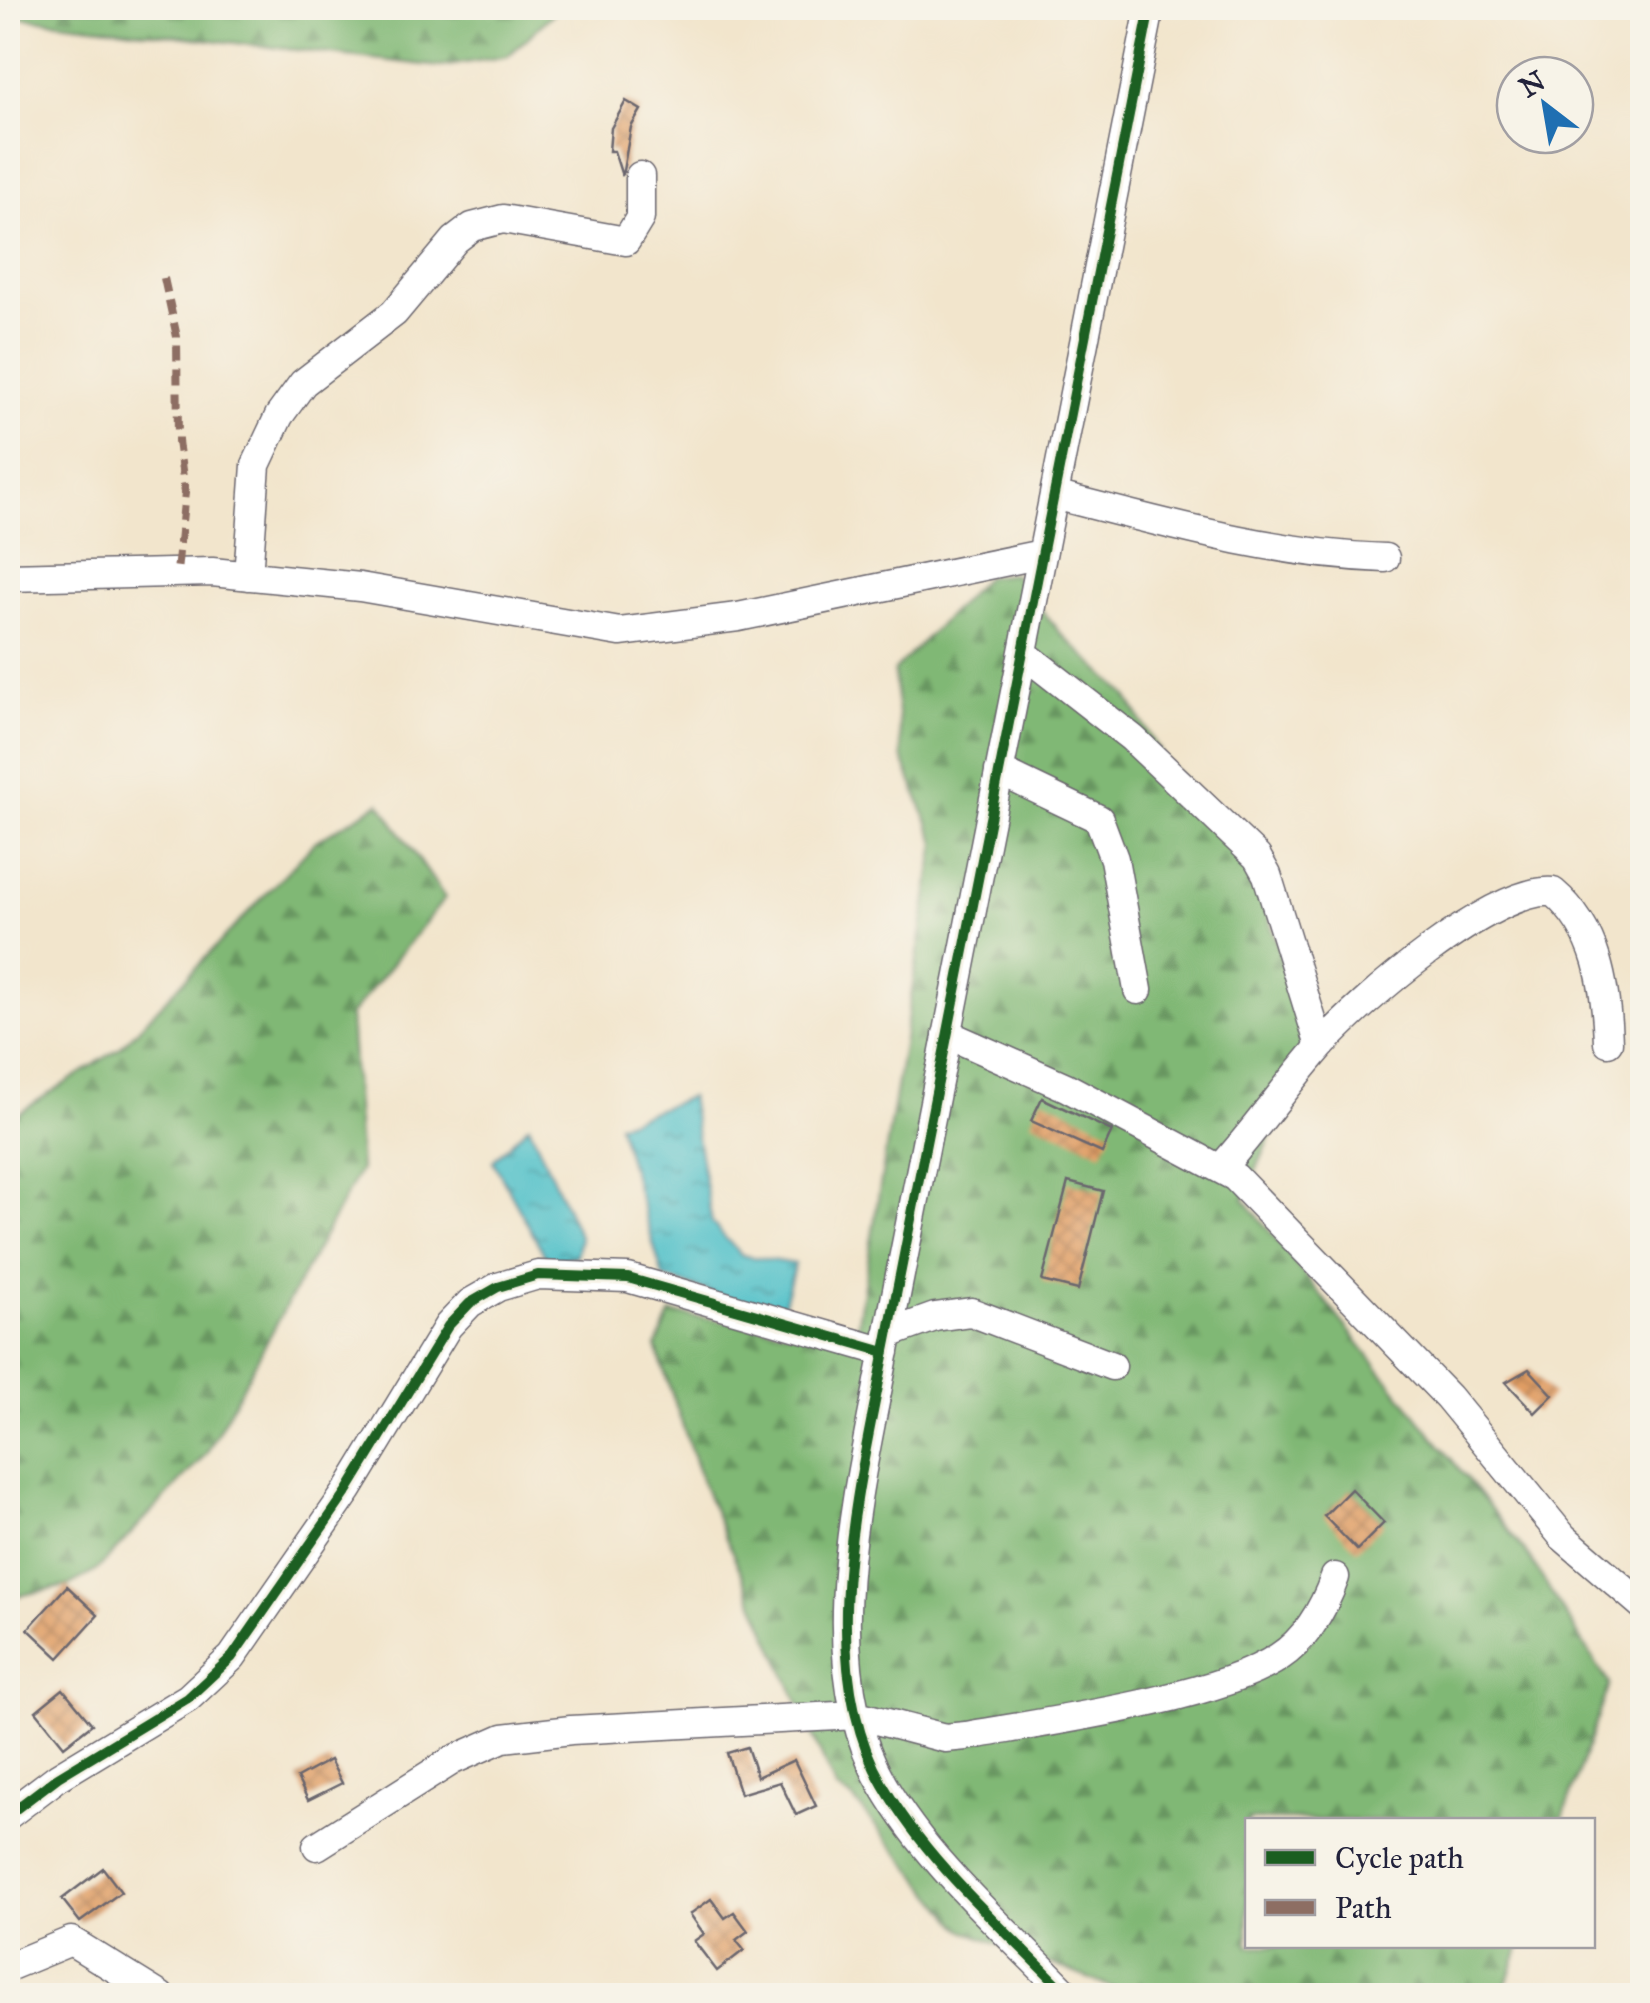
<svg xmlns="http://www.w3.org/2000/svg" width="1650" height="2003" font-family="'IM FELL Great Primer',serif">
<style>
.forest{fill:url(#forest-firs);stroke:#516d58;stroke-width:2.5}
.water{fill:url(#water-ripples);stroke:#3a7282;stroke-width:2.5}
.building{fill:url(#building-cross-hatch)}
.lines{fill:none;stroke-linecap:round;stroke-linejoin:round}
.minor-casing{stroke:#6b666e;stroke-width:31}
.minor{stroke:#fff;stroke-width:28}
.quiet{stroke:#8d6e63;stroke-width:8;stroke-dasharray:15 8;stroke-linecap:butt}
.cycleway-casing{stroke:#f7f3e8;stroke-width:16}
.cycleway{stroke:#1b5e20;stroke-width:10}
</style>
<defs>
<pattern id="forest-firs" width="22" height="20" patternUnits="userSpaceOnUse" patternTransform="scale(2.5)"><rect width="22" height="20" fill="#80b874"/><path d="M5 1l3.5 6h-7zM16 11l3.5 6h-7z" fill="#689560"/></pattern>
<pattern id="water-ripples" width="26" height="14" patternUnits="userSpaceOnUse" patternTransform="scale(2.5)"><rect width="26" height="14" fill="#53c1c9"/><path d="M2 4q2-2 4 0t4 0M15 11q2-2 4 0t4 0" fill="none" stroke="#449ca4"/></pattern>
<pattern id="building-cross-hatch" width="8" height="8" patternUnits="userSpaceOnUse" patternTransform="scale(2.5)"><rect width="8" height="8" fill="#e09d64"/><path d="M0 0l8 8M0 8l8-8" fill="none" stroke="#b58054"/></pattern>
</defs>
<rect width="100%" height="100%" fill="#f7f3e8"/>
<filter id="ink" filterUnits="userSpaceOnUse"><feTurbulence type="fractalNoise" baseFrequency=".01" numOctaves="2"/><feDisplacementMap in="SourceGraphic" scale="20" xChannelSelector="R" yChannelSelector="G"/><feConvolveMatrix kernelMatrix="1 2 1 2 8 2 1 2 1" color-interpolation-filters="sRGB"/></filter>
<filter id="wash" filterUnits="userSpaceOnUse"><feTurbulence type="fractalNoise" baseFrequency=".0048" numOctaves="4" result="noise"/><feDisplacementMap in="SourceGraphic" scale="40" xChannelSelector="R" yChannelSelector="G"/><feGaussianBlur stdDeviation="2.25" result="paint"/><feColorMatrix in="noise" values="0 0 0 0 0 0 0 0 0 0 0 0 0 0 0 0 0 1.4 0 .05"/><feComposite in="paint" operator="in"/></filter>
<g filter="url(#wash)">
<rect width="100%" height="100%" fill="#f2e5cc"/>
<path class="forest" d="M8 8H559L508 56 441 67 8 16Z
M1013 574 1060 633 1126 695 1165 761 1244 842 1310 1044 1244 1199 1527 1554 1609 1684 1562 1820H1248V1946H1520L1503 1995H1132L963 1930 852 1798 836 1789 704 1488 656 1347 671 1313 801 1333 856 1334 936 843 902 757 894 671 986 577Z
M380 803 445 898 350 1016 360 1169 206 1454 96 1571 67 1586 8 1598V1120L120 1048 316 841Z"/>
<path class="water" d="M690 1097 712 1223 741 1255 795 1264 780 1315 663 1277 618 1124Z
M529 1125 580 1238 576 1256 549 1263 493 1161Z"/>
<g id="blocks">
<path class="building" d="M626 101 641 110 631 127 622 176 614 151H609L611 128Z
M1042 1098 1112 1131 1102 1153 1031 1121Z
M1068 1182 1103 1191 1078 1290 1042 1281Z
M1529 1369 1553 1395 1535 1413 1506 1382Z
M1351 1489 1384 1523 1357 1550 1324 1516Z
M67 1586 98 1615 59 1658 28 1629Z
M63 1689 92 1724 64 1746 36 1711Z
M747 1747 757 1777 794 1760 816 1806 796 1815 780 1782 740 1794 727 1753Z
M330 1760 342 1783 308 1800 297 1778Z
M103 1868 121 1892 80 1922 62 1899Z
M711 1899 725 1918 734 1912 748 1931 736 1940 744 1950 717 1971 694 1941 704 1934 690 1914Z"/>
</g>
</g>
<g filter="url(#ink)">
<use href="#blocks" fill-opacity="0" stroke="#6b666e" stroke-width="2.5"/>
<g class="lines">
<g class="minor-casing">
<path id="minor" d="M1054 495C1164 523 1271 554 1385 558
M248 576 256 465 279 416 303 383 394 313 455 240 472 227 503 219 626 241 640 218V176
M8 577 212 572 360 587 620 632 738 617 1042 554
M1023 653 1132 738 1257 857 1267 875 1320 1046
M999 771 1099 819 1114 859 1138 990
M947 1034 1066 1087 1235 1177 1448 1397 1563 1537 1642 1605
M1221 1168C1256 1129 1285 1087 1319 1048 1358 1003 1494 886 1553 892 1598 930 1606 988 1608 1042
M888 1334 935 1317 971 1312 1112 1366
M8 1815 58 1777 188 1698 232 1657 348 1490 448 1326 470 1303 498 1287 538 1275 628 1278 885 1352
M317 1846 453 1760 503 1738 571 1730 857 1715 945 1738 966 1736C1045 1722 1216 1699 1279 1657 1308 1638 1324 1608 1335 1577
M8 1967 71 1941 160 1996
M1069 1996C1005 1929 930 1866 883 1785 813 1665 859 1488 883 1361L1150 8"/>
</g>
<use href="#minor" class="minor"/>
<path class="quiet" d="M164 278 177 337 178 441 185 492 177 572"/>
<g class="cycleway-casing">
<path id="cycleway" d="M8 1815 58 1777 188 1698 232 1657 348 1490 448 1326 470 1303 498 1287 538 1275 628 1278 885 1352
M1069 1996C1005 1929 930 1866 883 1785 813 1665 859 1488 883 1361L1150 8"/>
</g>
<use href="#cycleway" class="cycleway"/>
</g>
</g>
<rect width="1650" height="2003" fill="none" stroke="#f7f3e8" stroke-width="40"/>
<rect x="1245" y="1818" width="350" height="130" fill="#f7f3e8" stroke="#a29fa3" stroke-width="2.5"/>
<rect x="1265" y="1850" width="50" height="15" fill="#1b5e20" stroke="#a29fa3" stroke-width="2.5"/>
<text x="1335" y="1868" font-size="30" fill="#22223b">Cycle path</text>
<rect x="1265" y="1900" width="50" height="15" fill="#8d6e63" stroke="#a29fa3" stroke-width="2.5"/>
<text x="1335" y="1918" font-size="30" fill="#22223b">Path</text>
<g transform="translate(1545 105) rotate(329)"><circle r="48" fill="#f7f3e8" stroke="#a29fa3" stroke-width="2.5"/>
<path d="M0-8L18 38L0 25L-18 38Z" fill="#1f6fb2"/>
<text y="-15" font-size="28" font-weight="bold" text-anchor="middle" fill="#22223b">N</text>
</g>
</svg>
